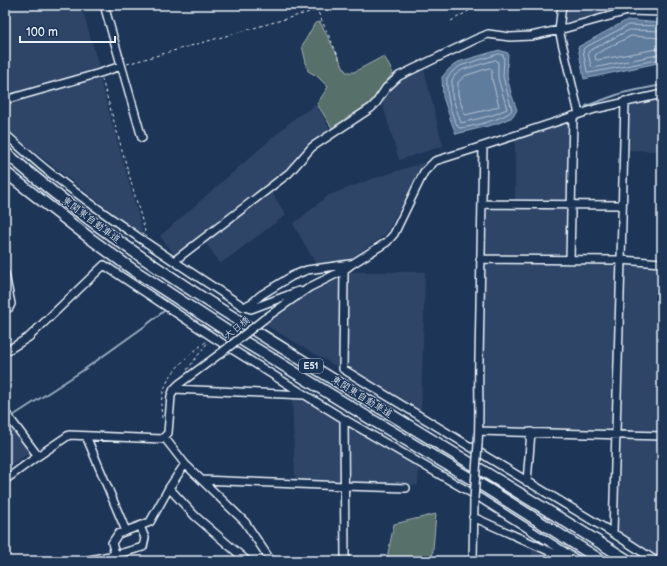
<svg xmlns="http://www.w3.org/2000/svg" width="667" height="566" font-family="'Balsamiq Sans','Klee One',sans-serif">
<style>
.built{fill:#2e4568}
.green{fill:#596f6b;stroke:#a0b0b2}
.water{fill:#617c9c;stroke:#97abc1}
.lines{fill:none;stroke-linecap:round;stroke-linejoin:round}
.shore{stroke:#b2c2d3;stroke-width:1}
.stream{stroke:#97abc1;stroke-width:2}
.minor-casing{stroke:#e8f1f8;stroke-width:10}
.highway-casing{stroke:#e8f1f8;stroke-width:13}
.path{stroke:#e8f1f8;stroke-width:1;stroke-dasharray:3 3;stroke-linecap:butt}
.minor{stroke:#1d3557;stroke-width:7}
.highway{stroke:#1d3557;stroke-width:10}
.minor-bridge-casing{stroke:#e8f1f8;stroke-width:10;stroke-linecap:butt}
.minor-bridge{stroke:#1d3557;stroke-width:7}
.labels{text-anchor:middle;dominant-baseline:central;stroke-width:3;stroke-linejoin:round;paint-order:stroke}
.shield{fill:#1d3557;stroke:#abb9c8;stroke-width:1}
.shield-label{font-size:9px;font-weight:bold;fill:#e8f1f8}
.street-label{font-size:10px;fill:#e8f1f8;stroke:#1d3557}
</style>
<rect width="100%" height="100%" fill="#1d3557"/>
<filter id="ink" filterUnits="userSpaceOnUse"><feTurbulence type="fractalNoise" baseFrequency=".025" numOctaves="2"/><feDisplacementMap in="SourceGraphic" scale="8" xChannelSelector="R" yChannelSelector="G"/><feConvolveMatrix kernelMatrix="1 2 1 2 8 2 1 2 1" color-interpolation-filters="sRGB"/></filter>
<g filter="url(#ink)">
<path class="built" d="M5 5H57V7L63 5H81L100 70 5 97Z
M566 5H629V7L563 25Z
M424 70 443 146 399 160 382 102 400 80Z
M99 76 142 229 140 234 5 129V102Z
M662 97V151L627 150 628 105Z
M316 105 330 129 308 146 286 169 175 255 160 236 295 118Z
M571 120 568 202 515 200V138Z
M425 162 386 234 349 260 317 266 293 224 329 195 369 180Z
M271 191 286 215 220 264 205 241Z
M486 208H568L567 257 485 256Z
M483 262 618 263 612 431 483 427 484 365Z
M623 264 662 267V432L619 431Z
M347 272H425L421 414 348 366Z
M341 275 339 368 264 324 314 290Z
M292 396 304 397 342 421V482L295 480Z
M11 425 31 452 5 468V427Z
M349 425 419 466 418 485 350 484Z
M618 437 662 439V559L616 531Z
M532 548 562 561H532Z"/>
<path class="green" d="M320 22 346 72H354L384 56 393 73 370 103 332 128 317 104 328 87 317 76 308 71 302 46 315 23Z
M436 514 432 561H361L387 558 394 524Z"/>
<path class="water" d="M627 20 662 23V62L584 79 578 47Z
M499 50 508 53 507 76 511 93 517 110 513 117 496 124 456 134 452 124 443 97 442 77 449 69 458 62Z"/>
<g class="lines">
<path class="shore" d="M662 26 628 25 584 48 583 50 587 72 589 73 662 59
M662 31 629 30 589 51 588 53 591 66 593 68 662 54
M662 38 631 36 596 54 595 56 596 60H598L662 48
M499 54 503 55 504 57 503 77 512 110C507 118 469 128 459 128 450 115 446 93 447 78L452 72 460 66Z
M496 60 498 62V78L507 109 493 115 461 123 452 96V80L455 75 462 70Z
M490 68 492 70V79L499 106 491 109 465 115 458 95V82L465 76Z"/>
<path class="stream" d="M586 106 622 93 662 85
M5 421 82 371 145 326 164 311"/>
<g class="minor-casing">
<path id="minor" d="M104 5 142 138
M562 5 559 30 579 114
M5 100 100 73 121 66
M625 101 621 260 662 263
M5 134C20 147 34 160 49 172 111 221 178 264 244 307L251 309 299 291
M482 204 622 205
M480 259 621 260 613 533
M570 260 573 116
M174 261 289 173 312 147 371 108 376 103 386 88 399 76 476 39 488 34 510 37 531 36 559 30 628 11 662 12
M344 270 343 369 482 454 613 533 656 561
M5 274 11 304 9 308H5
M244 307 253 302 261 295 292 276 307 270 350 264
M264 319 310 287 344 270 352 264 387 242 394 234 424 172 435 161 483 146 595 109 662 94
M5 352 29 337 104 265 214 338 305 395 344 419 480 498 579 561
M174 389 305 395
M5 412 38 456
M344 419 345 561
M479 431 662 436
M86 436 126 531
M164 437 185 464 245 522 271 561
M478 444C480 416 478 387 479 359 480 288 482 217 483 146
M5 480 35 458 69 435 162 439 168 433 171 396 174 389 179 384 221 353
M202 480 345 486 406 488
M527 482 531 432
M169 488 195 516 247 561
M473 517 571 561
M84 561 115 555 143 547 145 538 140 526
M117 561 112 543 118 534 150 522 169 488 185 464
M473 561 474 499"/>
</g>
<g class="highway-casing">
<path id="highway" d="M5 152C36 179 69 205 102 229 165 275 231 316 297 357 407 425 519 492 629 561
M5 172 91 239 132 269 227 331 369 418 488 489 602 561"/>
</g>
<path class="path" d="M337 5 317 10 340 60
M451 21 479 5
M127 64 317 10 314 5
M102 79 145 231 144 232
M187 370 208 342
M162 418C162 414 161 410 161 406 162 376 185 358 207 341"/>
<use href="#minor" class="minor"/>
<use href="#highway" class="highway"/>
<g class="minor-bridge-casing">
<path id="minor-bridge" d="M221 353 264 319
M474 499 478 444"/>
</g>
<use href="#minor-bridge" class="minor-bridge"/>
</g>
</g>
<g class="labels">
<rect class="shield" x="299" y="359" width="24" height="14" rx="3"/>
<g class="shield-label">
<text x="311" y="366">E51</text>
</g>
<g class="street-label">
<text transform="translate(91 220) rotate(37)">東関東自動車道</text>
<text transform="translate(237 328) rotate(-38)">大日橋</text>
<text transform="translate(362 397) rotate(32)">東関東自動車道</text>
</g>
</g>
<rect width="667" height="566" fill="none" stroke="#1d3557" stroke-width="20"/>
<rect x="10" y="10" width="647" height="546" fill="none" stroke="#e8f1f8" stroke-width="1.5" filter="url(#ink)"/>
<path d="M20 36v6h95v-6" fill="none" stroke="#e8f1f8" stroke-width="2"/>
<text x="26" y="36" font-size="12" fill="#e8f1f8" stroke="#1d3557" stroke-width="3" paint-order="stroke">100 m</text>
</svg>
